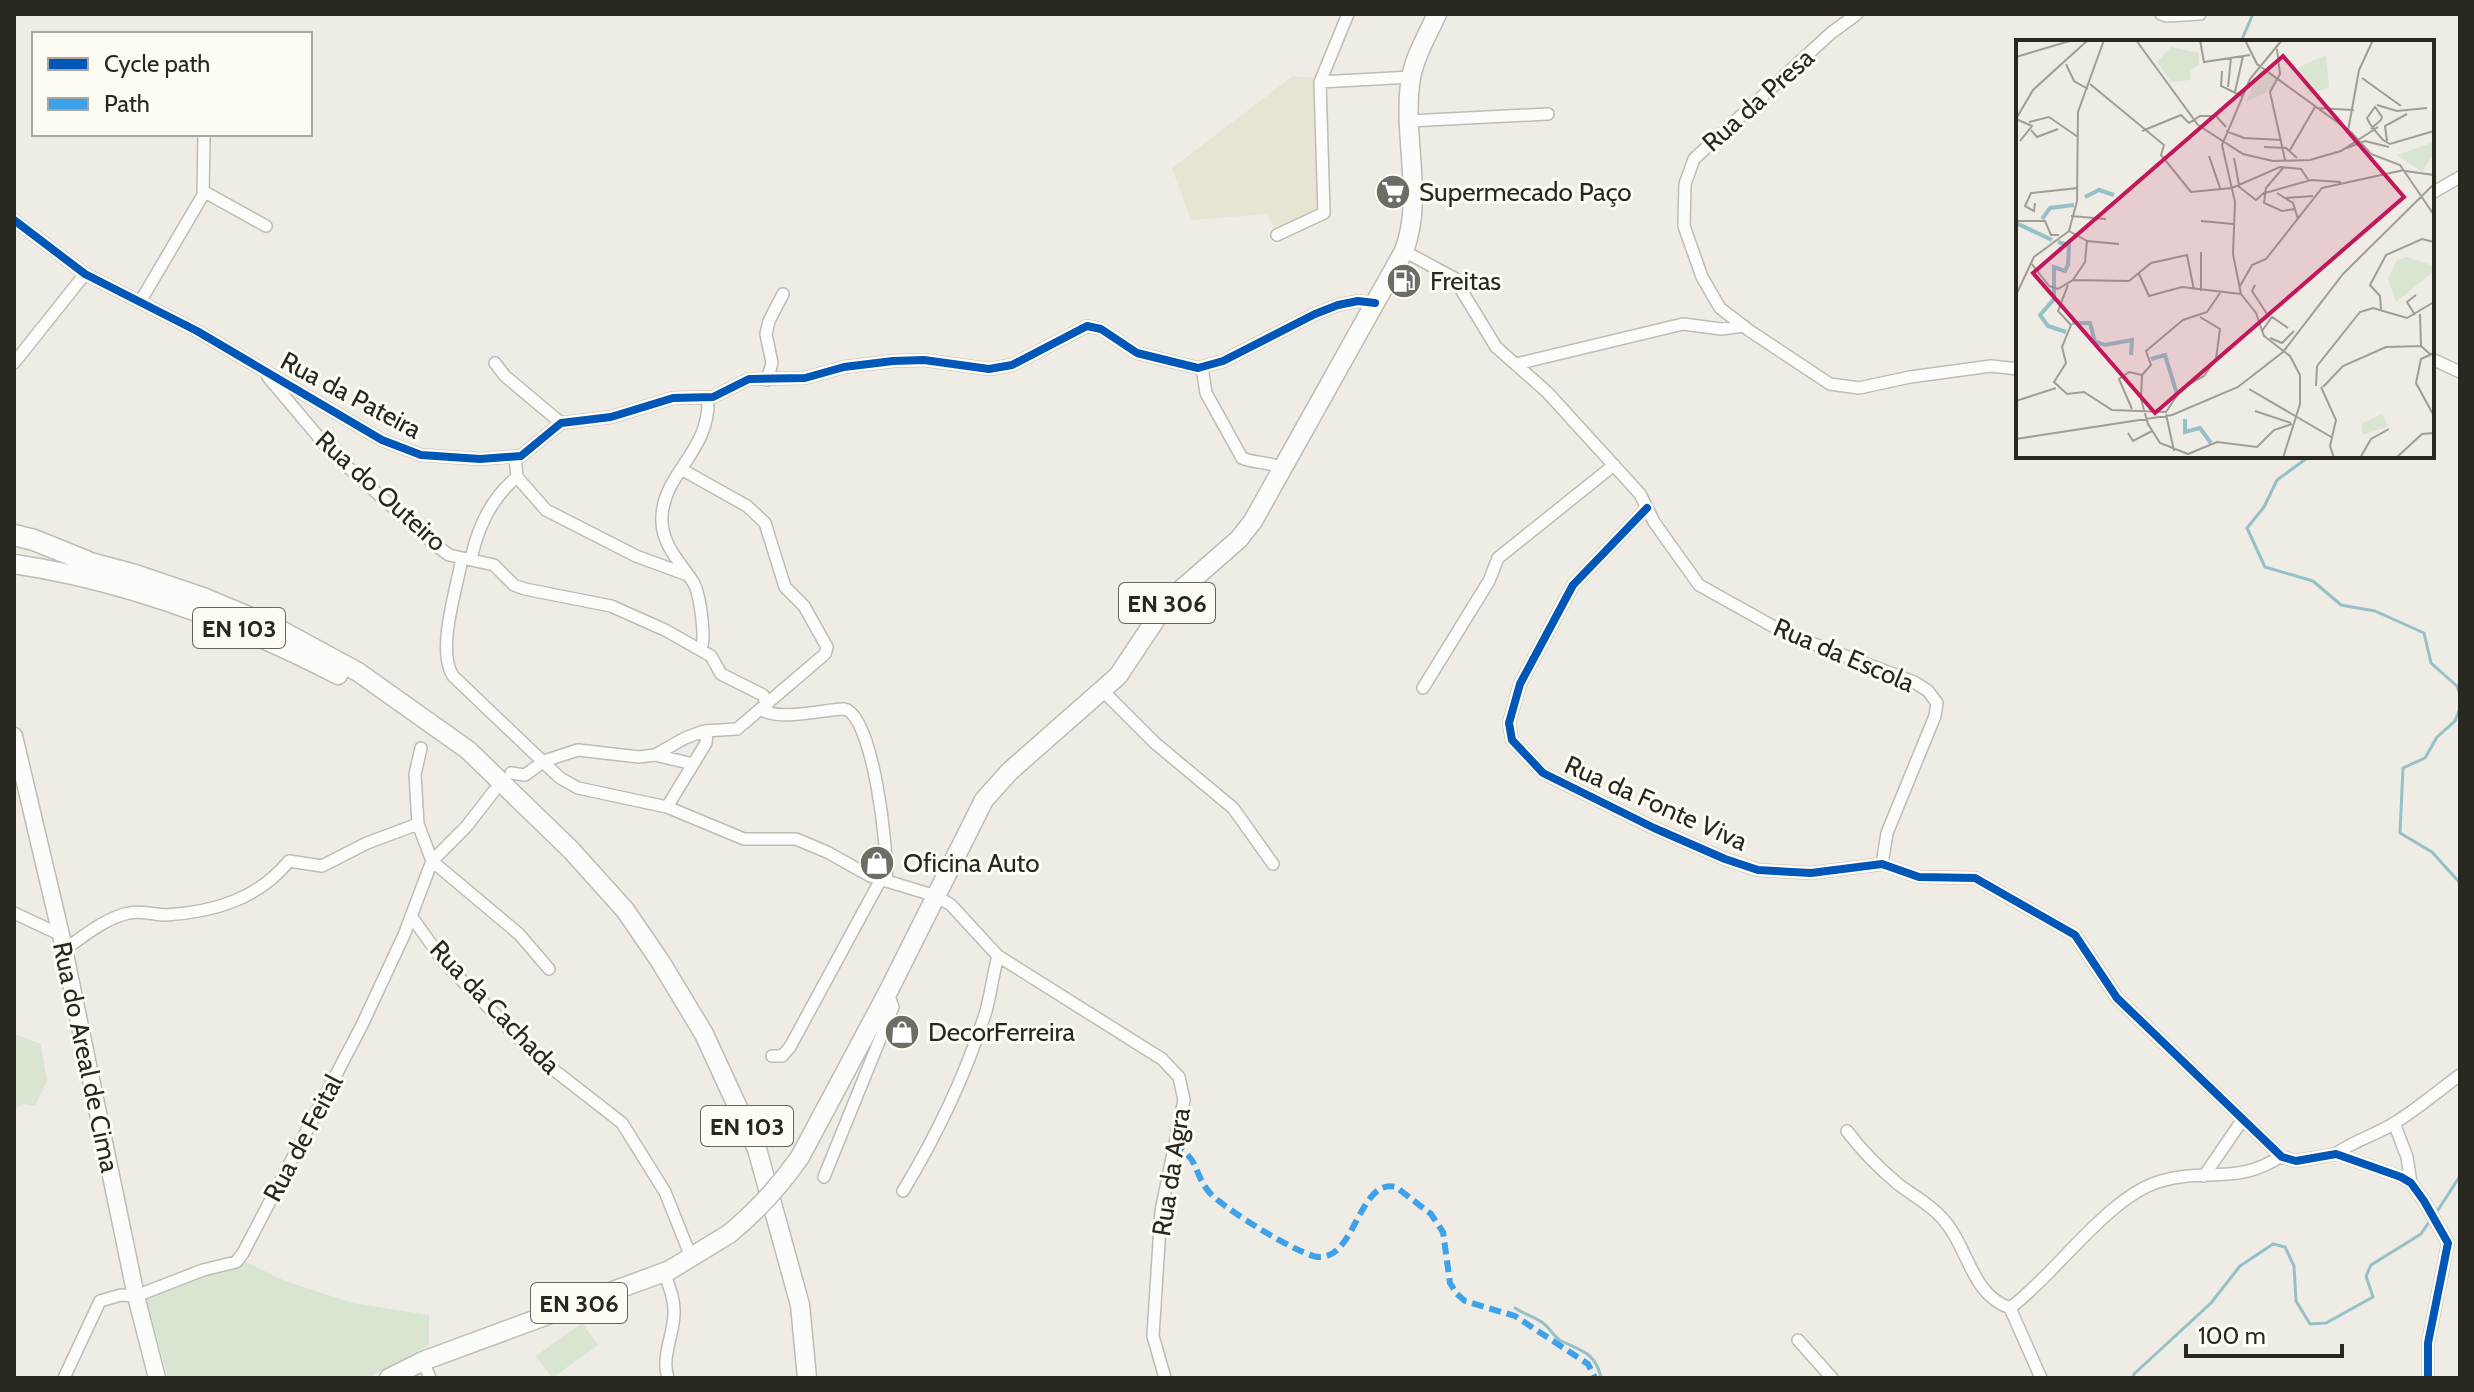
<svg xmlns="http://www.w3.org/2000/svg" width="2474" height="1392" font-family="Cabin,sans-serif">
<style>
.built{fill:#e7e4d3}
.green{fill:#d9e5d1}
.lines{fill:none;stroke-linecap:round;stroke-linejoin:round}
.stream{stroke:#96c0c8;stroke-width:3}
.minor-casing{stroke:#bdbcb5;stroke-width:14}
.secondary-casing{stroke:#bdbcb5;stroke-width:19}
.primary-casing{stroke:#bdbcb5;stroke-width:21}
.motorway-casing{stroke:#bdbcb5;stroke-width:23}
.minor{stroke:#fcfcfb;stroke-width:11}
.secondary{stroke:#fcfcfb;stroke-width:16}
.primary{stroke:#fcfcfb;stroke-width:18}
.motorway{stroke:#fcfcfb;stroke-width:20}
.primary-bridge-casing{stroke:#bdbcb5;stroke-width:21;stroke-linecap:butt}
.primary-bridge{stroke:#fcfcfb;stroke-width:18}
.quiet{stroke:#3ea2ea;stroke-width:6;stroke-dasharray:12 6;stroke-linecap:butt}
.cycleway-casing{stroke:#fffdf3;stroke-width:13}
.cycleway{stroke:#0057b8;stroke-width:8}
.labels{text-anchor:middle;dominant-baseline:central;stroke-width:6;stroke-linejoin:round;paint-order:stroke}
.shield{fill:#fffdf3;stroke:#68675f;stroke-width:2}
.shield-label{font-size:24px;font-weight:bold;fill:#282720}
.street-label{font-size:26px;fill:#282720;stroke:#fffdf3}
.poi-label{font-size:26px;fill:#282720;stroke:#fffdf3;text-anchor:start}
.inset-river{fill:none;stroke:#96c0c8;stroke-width:4}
.inset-road{fill:none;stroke:#9f9d96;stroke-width:2}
.view{fill:#c2185b;fill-opacity:0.15;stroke:#c2185b;stroke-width:4}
.inset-edge{fill:none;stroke:#282720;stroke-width:4}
</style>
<rect width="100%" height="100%" fill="#eeece4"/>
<path class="built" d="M1293 76 1315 78 1321 210 1277 232 1267 214 1191 220 1172 168Z"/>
<path class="green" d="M14 1034 41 1044 47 1081 35 1106 23 1104 14 1109Z
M246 1262 285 1281 352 1303 429 1315V1345L368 1378H168L146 1298Z
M582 1323 598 1345 552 1378 536 1356Z"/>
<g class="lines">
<path class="stream" d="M2244 42 2243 37 2253 14
M2310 456 2277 480 2264 507 2247 528 2265 567 2313 581 2341 605 2375 611 2424 633 2431 663 2457 686 2460 695
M2460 708 2455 721 2437 737 2425 758 2403 768 2400 833 2432 852 2460 883
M2436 1213 2460 1176
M1515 1308C1524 1314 1535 1317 1543 1323 1550 1328 1554 1337 1561 1341 1582 1351 1596 1353 1601 1378
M2133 1378 2134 1374 2211 1303 2240 1266 2273 1244 2285 1247 2294 1266 2296 1301 2310 1324 2326 1323 2373 1297 2366 1276 2371 1265 2421 1234 2431 1219"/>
<g class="minor-casing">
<path id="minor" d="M1857 14 1831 33 1694 159 1685 184 1684 226 1702 277 1720 308 1750 331 1830 384 1859 388 1910 377 1991 366 2018 369
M2161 14 2167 16 2200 14
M1320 82 1411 77
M1409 121 1548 114
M203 191 266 226
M2432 193 2460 177
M14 220 85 274 197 331 382 440 421 455 480 459 521 456 561 423 611 417 673 398 713 397 749 379 805 378 844 367 893 361 924 360 989 369 1012 365 1087 326 1101 329 1137 353 1198 368 1223 361 1315 314 1338 305 1358 301 1375 303
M1277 235 1324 213 1320 82 1348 14
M1404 251 1454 278 1496 347 1547 392 1640 494 1654 522 1699 585 1785 633 1914 682 1928 691 1937 703 1935 716 1887 833 1882 864
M140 302 203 195 204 137
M2432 359 2460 372
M14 363 85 274
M495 363 505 376 561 423
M1516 364 1683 324 1721 329 1744 326
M1202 367 1206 393 1242 458C1256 464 1270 461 1283 469
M268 377 332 453 434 544 449 555 494 565 514 585 525 589 611 606 665 630 711 656 721 674 763 695 767 706
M767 380 772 363 766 334 769 321 783 294
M515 457 517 477 546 510 636 556 685 574
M1647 508 1573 585 1520 684 1509 723 1512 740 1543 773 1654 828 1725 859 1758 870 1811 873 1882 864 1919 877 1975 878 2075 935 2117 998 2282 1157 2296 1161 2336 1154 2401 1177 2411 1183 2424 1201 2448 1243 2428 1343V1378
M462 558C457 588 436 650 453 676L560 778 578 788 667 807 744 839H796L827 852 870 876 936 896 951 905 998 956 1162 1059 1179 1077 1184 1100 1161 1211 1153 1336 1165 1378
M471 559C478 526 491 498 517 477
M701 649C706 638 700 593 693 582 680 562 660 543 662 516 664 472 711 451 708 397
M1423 688 1489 581 1498 558 1614 465
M1103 691 1155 743 1233 808 1273 864
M762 710C782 721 820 710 844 709 873 713 889 853 886 881
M421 748 415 774 418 824 432 861 519 934 549 969
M655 755 693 764
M511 773 525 775 544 761 578 750 639 757 655 755 685 738 704 731 737 729 825 654 827 647 804 606 785 587 765 523 747 506 681 469
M667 807 706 743 707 731
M14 913 61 935
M411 916 444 962 536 1056 622 1123 665 1192 691 1257
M64 950C84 936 105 918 129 913 141 910 154 915 166 915 214 912 258 899 289 861L322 866 367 843 418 824
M772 1056H782L790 1047 881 879
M2394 1123 2407 1157 2411 1183
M1847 1131C1862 1151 1879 1168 1898 1184 1912 1195 1930 1204 1942 1218 1969 1247 1970 1294 2010 1308
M2336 1154C2345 1145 2379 1133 2393 1124 2416 1110 2438 1091 2460 1075
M2204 1176 2243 1119
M824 1177 893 1007 888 993
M903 1191C937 1135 966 1074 986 1011 991 993 993 974 998 956
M664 1272C669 1286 675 1300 674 1315 673 1336 661 1358 668 1378
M1798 1340 1832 1378
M423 1361 430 1378
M64 1378 100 1301 121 1295 136 1296 203 1270 236 1262 243 1253 362 1025 404 935 432 861 466 827 494 791
M2041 1378 2010 1308C2056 1274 2108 1196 2161 1181 2204 1168 2239 1185 2281 1156"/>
</g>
<g class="secondary-casing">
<path id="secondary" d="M14 736 61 935 136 1296 157 1378"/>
</g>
<g class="primary-casing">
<path id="primary" d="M75 558 135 574 203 597 277 628 358 672 468 750 571 850 625 910 660 961 704 1034 757 1149 800 1305 807 1378
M14 564C128 581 236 622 338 675
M800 1157 888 992 984 800 1010 771 1118 676 1168 601 1239 539 1253 521 1404 251C1424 198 1403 139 1410 84 1413 59 1427 36 1437 14
M389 1378 423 1361 670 1270 729 1234"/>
</g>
<g class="motorway-casing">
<path id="motorway" d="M14 535 34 540 86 561"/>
</g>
<use href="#minor" class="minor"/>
<use href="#secondary" class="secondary"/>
<use href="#primary" class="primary"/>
<use href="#motorway" class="motorway"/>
<g class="primary-bridge-casing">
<path id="primary-bridge" d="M729 1234C757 1211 779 1187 800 1157"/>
</g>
<use href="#primary-bridge" class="primary-bridge"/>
<path class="quiet" d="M1173 1144C1201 1160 1192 1171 1209 1192 1221 1207 1303 1258 1320 1257 1356 1257 1359 1178 1396 1187L1431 1214 1443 1232 1450 1283 1457 1294 1465 1301 1515 1316 1588 1364 1595 1378"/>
<g class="cycleway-casing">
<path id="cycleway" d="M14 220 85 274 197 331 382 440 421 455 480 459 521 456 561 423 611 417 673 398 713 397 749 379 805 378 844 367 893 361 924 360 989 369 1012 365 1087 326 1101 329 1137 353 1198 368 1223 361 1315 314 1338 305 1358 301 1375 303
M1647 508 1573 585 1520 684 1509 723 1512 740 1543 773 1654 828 1725 859 1758 870 1811 873 1882 864 1919 877 1975 878 2075 935 2117 998 2282 1157 2296 1161 2336 1154 2401 1177 2411 1183 2424 1201 2448 1243 2428 1343V1378"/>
</g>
<use href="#cycleway" class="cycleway"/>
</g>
<defs>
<g id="supermarket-disc" transform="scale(1.8)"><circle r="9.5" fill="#6d6c65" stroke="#fffdf3"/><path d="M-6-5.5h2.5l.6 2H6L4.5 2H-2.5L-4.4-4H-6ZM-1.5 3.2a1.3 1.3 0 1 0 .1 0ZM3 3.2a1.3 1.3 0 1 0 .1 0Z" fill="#fff"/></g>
<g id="fuel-disc" transform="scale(1.8)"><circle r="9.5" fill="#6d6c65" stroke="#fffdf3"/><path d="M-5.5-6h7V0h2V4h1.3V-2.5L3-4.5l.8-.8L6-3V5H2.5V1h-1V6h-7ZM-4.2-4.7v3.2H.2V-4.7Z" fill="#fff"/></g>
<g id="shop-disc" transform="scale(1.8)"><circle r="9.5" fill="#6d6c65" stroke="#fffdf3"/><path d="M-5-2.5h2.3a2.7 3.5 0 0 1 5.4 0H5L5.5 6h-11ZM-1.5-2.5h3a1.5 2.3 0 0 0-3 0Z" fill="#fff"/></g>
</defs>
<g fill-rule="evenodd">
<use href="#supermarket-disc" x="1393" y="192"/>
<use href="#fuel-disc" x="1404" y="281"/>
<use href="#shop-disc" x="877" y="863"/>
<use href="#shop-disc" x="902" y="1032"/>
</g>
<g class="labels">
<g class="shield">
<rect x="1119" y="583" width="96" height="40" rx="6"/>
<rect x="193" y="608" width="92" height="40" rx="6"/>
<rect x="701" y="1106" width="92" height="40" rx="6"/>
<rect x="531" y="1283" width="96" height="40" rx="6"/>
</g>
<g class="shield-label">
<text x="1167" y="603">EN 306</text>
<text x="239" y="628">EN 103</text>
<text x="747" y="1126">EN 103</text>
<text x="579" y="1303">EN 306</text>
</g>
<g class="street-label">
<text transform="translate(1758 100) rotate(-42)">Rua da Presa</text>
<text transform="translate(351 395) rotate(28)">Rua da Pateira</text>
<text transform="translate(381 491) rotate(42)">Rua do Outeiro</text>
<text transform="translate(1844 655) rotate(23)">Rua da Escola</text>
<text transform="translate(1656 803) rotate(24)">Rua da Fonte Viva</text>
<text transform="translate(495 1007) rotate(46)">Rua da Cachada</text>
<text transform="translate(86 1057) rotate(78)">Rua do Areal de Cima</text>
<text transform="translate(303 1138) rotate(-62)">Rua de Feital</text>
<text transform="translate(1171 1172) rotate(-81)">Rua da Agra</text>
</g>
<g class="poi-label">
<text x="1419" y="192">Supermecado Paço</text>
<text x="1430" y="281">Freitas</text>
<text x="903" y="863">Oficina Auto</text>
<text x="928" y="1032">DecorFerreira</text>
</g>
</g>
<g transform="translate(2016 40)">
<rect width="418" height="418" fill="#eeece4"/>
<path d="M155 7 183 13V25L175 30 174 40 155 42 141 22ZM310 15 313 47 293 55 281 28ZM244 29 260 39 253 51 230 62ZM418 102V113L406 132 381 115ZM391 217 418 226V231L380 262 372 239 381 220ZM366 374 372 386 346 395V383Z" fill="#d9e5d1"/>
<path class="inset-river" d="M69 157 83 150 98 155M26 179 34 168 58 165M0 183 36 200M42 202 53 205 52 225 49 231 38 227V259L24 275 32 286 50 292M56 283H74L79 302 89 305 116 300 115 315M135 319 149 315 161 354M169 379V392L184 388 195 403"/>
<path class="inset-road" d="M120 0 182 85 227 114 257 121 294 120 325 111 362 87M184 0 188 22 234 15M229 0 241 24 336 93 355 114 384 125 418 175M266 0 234 39 206 105 219 162 217 214 225 254 240 273 248 296 274 316 284 335V364L267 418M261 9 264 34 254 52 269 120M0 17 57 0M50 24 58 41 72 49M206 31 205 46 226 56M346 38 385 66M74 44 148 105 145 115 175 152 216 148 264 127 285 129 293 141M212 47 215 18M219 52 227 16M361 65 381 71 411 68M300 68 338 70M0 79 17 50 72 0M0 79 16 86 4 101M13 82 33 77 62 97M355 89 358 86 365 80 366 77 359 67 351 78 354 84 361 93 367 100 374 104 418 91M15 90 21 97 42 89M126 91 165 75 173 83 184 76H200L210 87M210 91 228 98 266 100M332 91 343 30 357 0M371 101 369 86 391 74M248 107 270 108 281 118M331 108 349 101 373 107M274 110 299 67M193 116 204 148M218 118 223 145M267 128 250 148 248 163 266 171 279 169M389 131 418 135M222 146 240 160 249 152M249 153 295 140 325 142M261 153 277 163 282 179M270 158 297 156M19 163 18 171 9 166 15 153 62 148M55 176 90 179M2 181H29L35 195H43M185 181 217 184M53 191 71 201 69 222 57 240M71 201 103 204M185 212V251M15 223 33 246 42 249 57 240 113 241 135 223 171 215 178 250M123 234 133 256 166 247 225 254M52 245 42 271 55 285 46 307 50 323 38 342 51 354 68 352 96 370 150 372 166 348 188 336 200 319 204 289 184 277M239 245 236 251 253 277M224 246 236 225 250 219 306 148 388 130M0 255 18 217 53 191 61 161 62 72 88 0M365 269 364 256 354 245 370 215 406 199 418 202M404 274 405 306 415 315M399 275 391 262 400 255M246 291 256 277 272 288M254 298 266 303 278 291M418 313 405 319 400 343 418 376M300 346 301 326 344 272 357 268 391 278 418 262M305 347 320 380 314 406 318 418M307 347 327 326 370 307 405 306M233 349 317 398M0 361 40 348M116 369 103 339 113 332 126 335M239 371 275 383M150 374 158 411M112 393 117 401 136 391M0 399 156 375 222 347 267 312 327 234 418 144M172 414 144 403 132 384 125 359 126 335 135 325 130 311 167 280 191 272 204 253M172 414 201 402 241 407 258 390 276 384M344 418 355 399 373 389M380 418 406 394 418 393"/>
<path class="view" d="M267 16 388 157 139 373 17 233Z"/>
<rect width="418" height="418" class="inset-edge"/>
</g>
<rect width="2474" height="1392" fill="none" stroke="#282720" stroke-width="32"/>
<rect x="32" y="32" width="280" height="104" fill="#fffdf3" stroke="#a9a79f" stroke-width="2"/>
<rect x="48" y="58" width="40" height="12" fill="#0057b8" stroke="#a9a79f" stroke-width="2"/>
<text x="104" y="72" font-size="24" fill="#282720">Cycle path</text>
<rect x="48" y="98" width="40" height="12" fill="#3ea2ea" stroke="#a9a79f" stroke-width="2"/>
<text x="104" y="112" font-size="24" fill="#282720">Path</text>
<path d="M2186 1344v12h156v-12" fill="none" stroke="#282720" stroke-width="4"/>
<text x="2198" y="1344" font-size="24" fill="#282720" stroke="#fffdf3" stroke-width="6" paint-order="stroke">100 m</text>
</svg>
